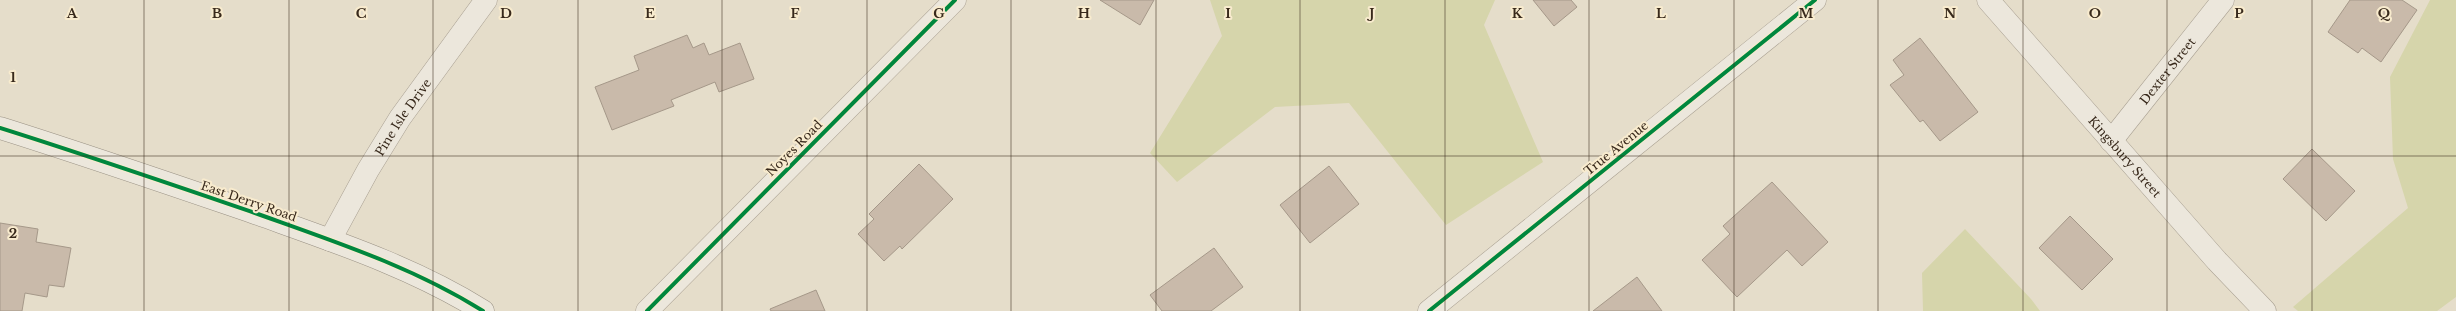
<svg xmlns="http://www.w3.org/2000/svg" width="2456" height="311" font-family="'Libre Baskerville',serif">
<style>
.green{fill:#d6d5ab}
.building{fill:#c9baaa;stroke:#a59889}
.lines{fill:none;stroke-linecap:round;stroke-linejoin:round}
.street-casing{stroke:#aaa193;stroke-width:23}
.secondary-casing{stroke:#999184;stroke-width:23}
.street{stroke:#ece7dc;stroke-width:22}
.secondary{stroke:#ece7dc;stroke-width:22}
.cycleway-casing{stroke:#f8ebce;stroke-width:6}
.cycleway{stroke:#00873e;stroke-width:4}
.grid{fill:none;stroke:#38291b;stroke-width:1;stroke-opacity:0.55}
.labels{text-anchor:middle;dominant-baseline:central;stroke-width:4;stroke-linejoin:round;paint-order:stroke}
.street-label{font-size:12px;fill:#38291b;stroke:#f8ebce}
.grid-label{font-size:13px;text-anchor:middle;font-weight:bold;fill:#38291b;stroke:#f8ebce;stroke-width:4;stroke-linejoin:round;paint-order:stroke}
</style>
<rect width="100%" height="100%" fill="#e5ddca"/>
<path class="green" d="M1210 0H1495L1484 25 1543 162 1446 225 1349 103 1275 107 1177 182 1150 153 1222 36Z
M2430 0H2456V297L2437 311H2298L2293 307 2408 208 2393 159 2390 77Z
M1965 229 2031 299 2040 311H1923L1922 273Z"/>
<path class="building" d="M1100 0H1154L1140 25Z
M1533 0H1571L1577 7 1554 26Z
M2350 0H2402L2417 10 2381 62 2362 48 2358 53 2328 32Z
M687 35 693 48 704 43 709 55 740 43 754 79 719 92 715 82 671 100 674 106 612 130 595 87 639 70 634 56Z
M1920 38 1978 112 1940 141 1923 120 1920 122 1890 85 1904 75 1893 60Z
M2312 149 2355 191 2326 221 2283 179Z
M919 164 953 199 902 249 900 246 884 261 858 234 874 219 869 214Z
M1329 166 1359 204 1310 243 1280 205Z
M1772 182 1828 242 1802 266 1787 250 1737 297 1702 260 1730 234 1723 226Z
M2070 216 2113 259 2082 290 2039 248Z
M0 223 38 229 36 242 71 248 64 287 49 285 47 297 25 293 22 311H0Z
M1214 248 1243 287 1211 311H1162L1150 295Z
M1637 277 1662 311H1593Z
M816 290 825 311H771L770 309Z"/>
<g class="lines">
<g class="street-casing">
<g id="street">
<path id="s1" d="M1988 0 2217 261 2265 311"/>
<path id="s2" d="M2111 141 2223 0"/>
<path id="s3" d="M330 240 368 170 400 118 486 0"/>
<path d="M647 311 955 0"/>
<path d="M1429 311 1815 0"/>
</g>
</g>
<g class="secondary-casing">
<path id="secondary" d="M0 128C86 155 170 184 255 213 333 241 413 267 483 311"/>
</g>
<use href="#street" class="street"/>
<use href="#secondary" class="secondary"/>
<g class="cycleway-casing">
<path id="cycleway" d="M0 128C86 155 170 184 255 213 333 241 413 267 483 311
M647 311 955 0
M1429 311 1815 0"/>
</g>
<use href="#cycleway" class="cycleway"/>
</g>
<path class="grid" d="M144 0V311M289 0V311M433 0V311M578 0V311M722 0V311M867 0V311M1011 0V311M1156 0V311M1300 0V311M1445 0V311M1589 0V311M1734 0V311M1878 0V311M2023 0V311M2167 0V311M2312 0V311M0 156H2456"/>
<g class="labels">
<g class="street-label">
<text stroke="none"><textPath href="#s2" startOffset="90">Dexter Street</textPath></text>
<text stroke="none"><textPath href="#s3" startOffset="143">Pine Isle Drive</textPath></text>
<text transform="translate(794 148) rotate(-45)">Noyes Road</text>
<text transform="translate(1616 148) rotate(-39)">True Avenue</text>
<text stroke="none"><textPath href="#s1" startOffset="208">Kingsbury Street</textPath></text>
<text transform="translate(249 201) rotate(19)">East Derry Road</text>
</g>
</g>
<g class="grid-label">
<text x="72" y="18">A</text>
<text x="217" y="18">B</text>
<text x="361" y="18">C</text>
<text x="506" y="18">D</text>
<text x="650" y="18">E</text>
<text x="795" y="18">F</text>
<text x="939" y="18">G</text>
<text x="1084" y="18">H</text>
<text x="1228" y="18">I</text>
<text x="1372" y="18">J</text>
<text x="1517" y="18">K</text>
<text x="1661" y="18">L</text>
<text x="1806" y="18">M</text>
<text x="1950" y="18">N</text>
<text x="2095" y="18">O</text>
<text x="2239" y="18">P</text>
<text x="2384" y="18">Q</text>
<text x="13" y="82">1</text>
<text x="13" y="238">2</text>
</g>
</svg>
